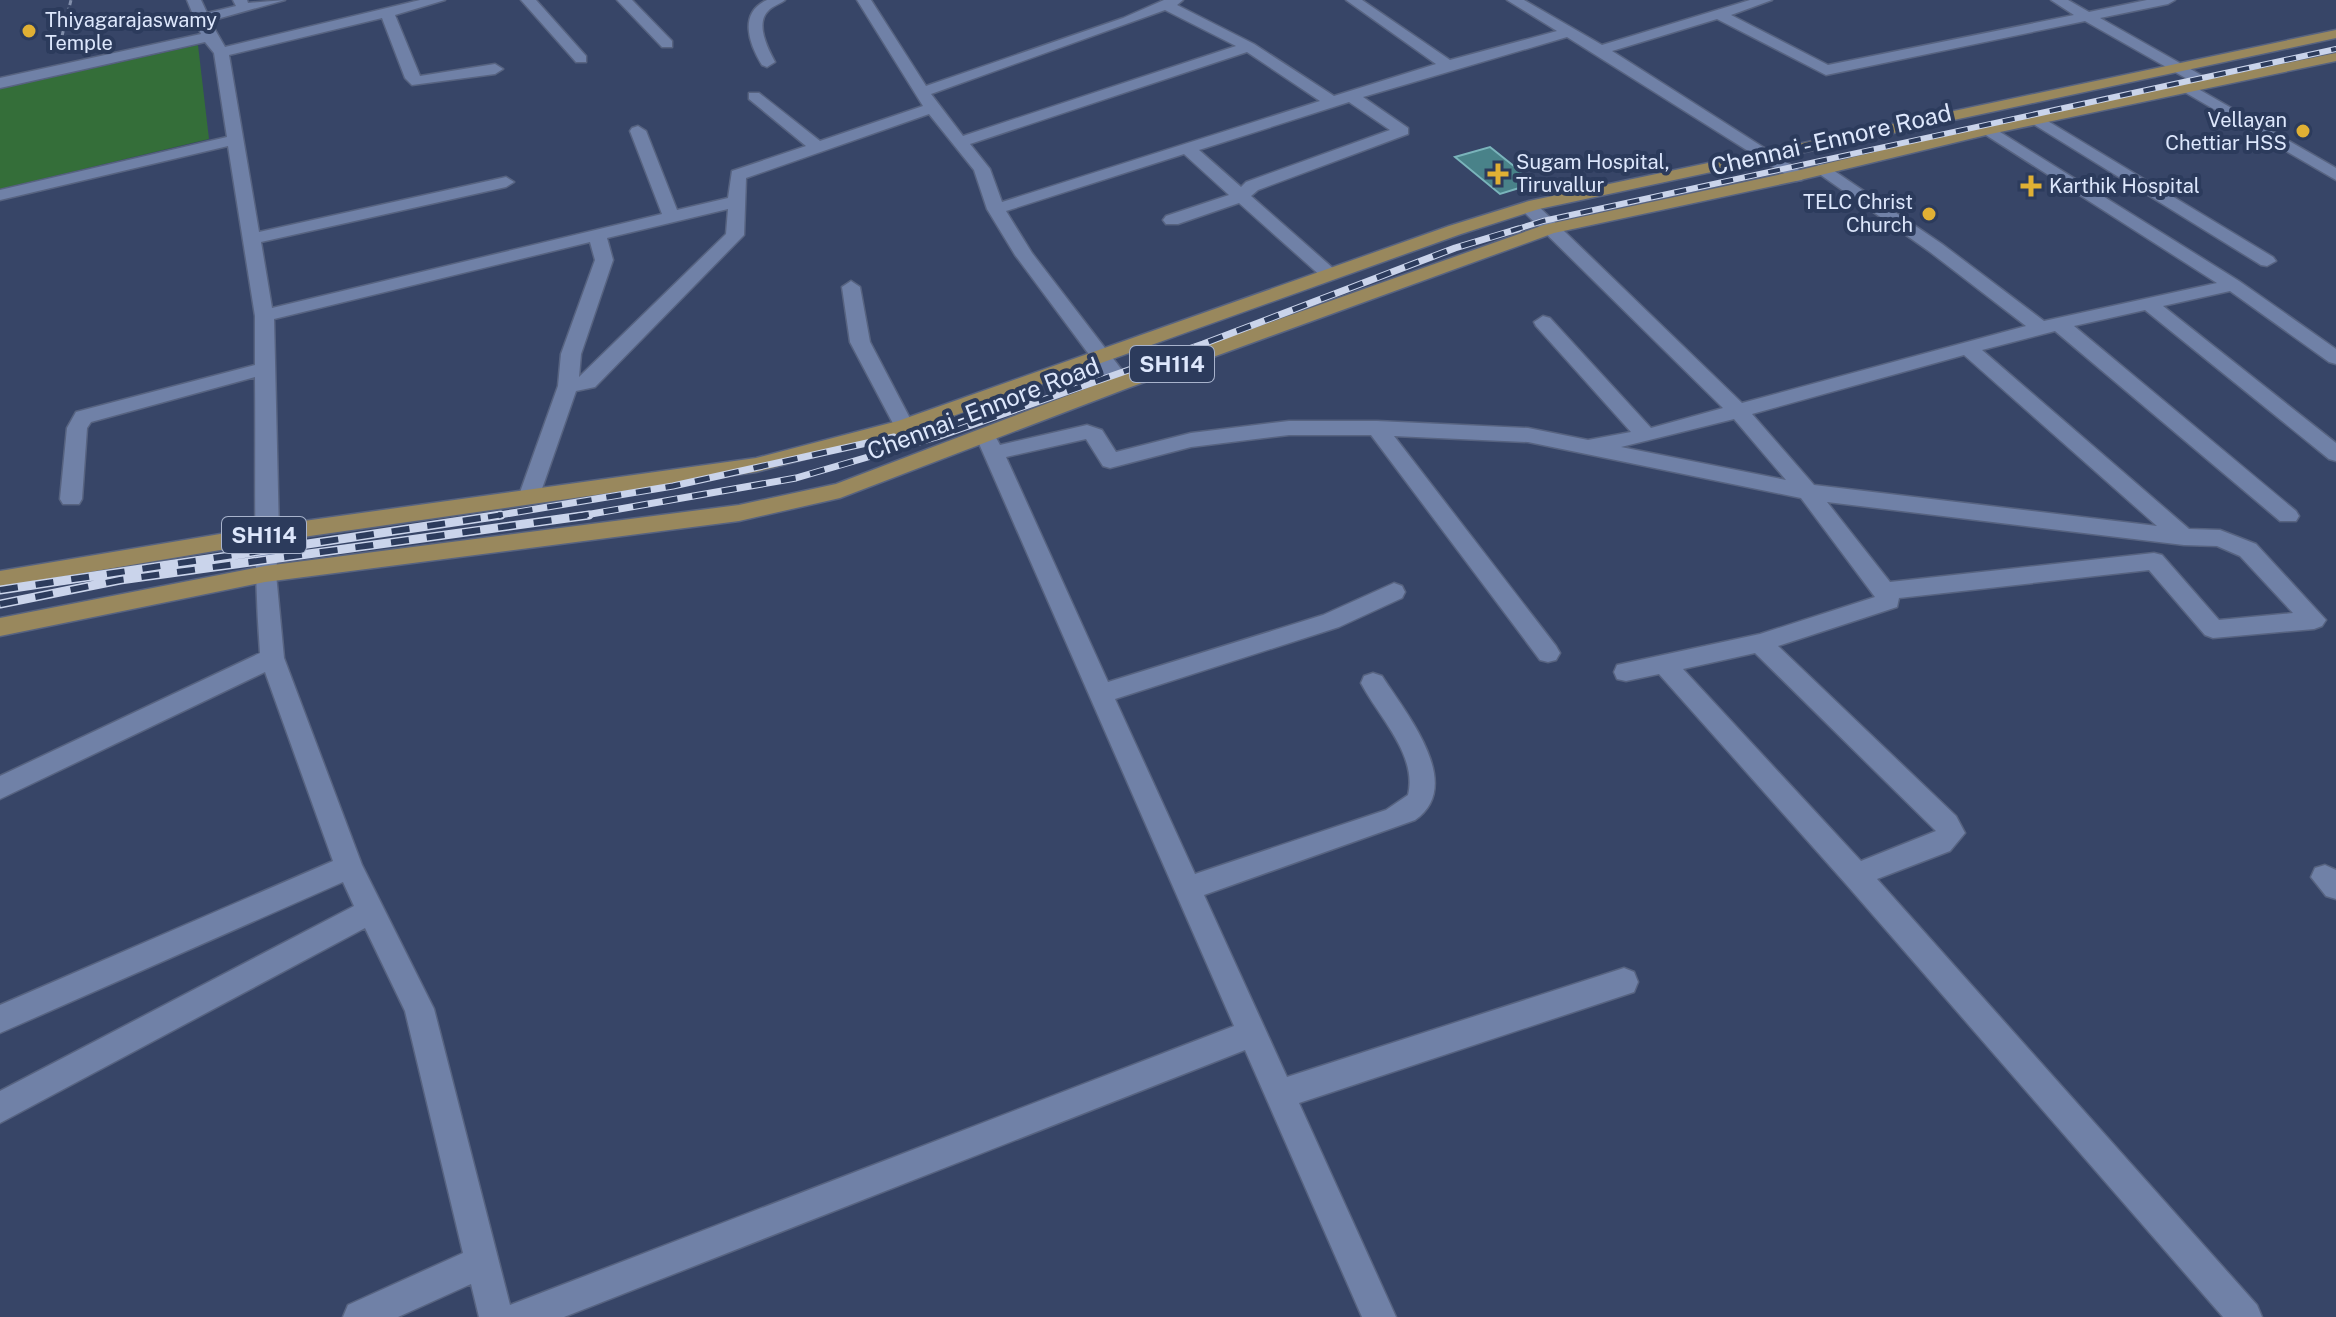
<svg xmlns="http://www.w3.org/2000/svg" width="2336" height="1317" font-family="'Public Sans',sans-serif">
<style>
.water{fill:#346e39}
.building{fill:#498289;stroke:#7ab4bb;stroke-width:2}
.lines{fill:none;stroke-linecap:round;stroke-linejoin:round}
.minor-casing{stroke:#576380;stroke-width:3}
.major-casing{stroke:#576380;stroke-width:3}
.path{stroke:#818eaa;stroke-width:3;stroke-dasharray:5 3;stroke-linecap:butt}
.minor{fill:#7081a7;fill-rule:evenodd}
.major{fill:#99885d;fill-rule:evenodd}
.rail-far2-casing{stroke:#cad4eb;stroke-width:6}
.rail-far1-casing{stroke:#cad4eb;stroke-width:7}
.rail-casing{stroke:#cad4eb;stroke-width:9}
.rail-far2{stroke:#2c3b5c;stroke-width:4;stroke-dasharray:12;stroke-linecap:butt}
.rail-far1{stroke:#2c3b5c;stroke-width:5;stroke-dasharray:15;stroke-linecap:butt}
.rail{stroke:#2c3b5c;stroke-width:6;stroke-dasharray:18;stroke-linecap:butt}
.poi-dot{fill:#e0b034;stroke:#2c3b5c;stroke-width:3}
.labels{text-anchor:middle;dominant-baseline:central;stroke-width:8;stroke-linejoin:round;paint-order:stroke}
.far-poi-label{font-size:20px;fill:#dde7fc;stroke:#2c3b5c;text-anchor:start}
.shield{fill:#2c3b5c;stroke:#a8b3cc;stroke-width:2}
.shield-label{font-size:22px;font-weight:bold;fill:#dde7fc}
.street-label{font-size:24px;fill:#dde7fc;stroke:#2c3b5c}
</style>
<rect width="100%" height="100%" fill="#374567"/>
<path class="water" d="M198 45 209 139 0 189V89Z"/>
<path class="building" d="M1490 147 1535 183 1500 194 1455 157Z"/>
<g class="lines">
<g class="minor-casing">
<path id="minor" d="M187 0H201L207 13 236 6 233 0H247L248 3 285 0 210 21 225 47 420 0H445L395 15 420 76 495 64 503 69 495 74 412 85 405 78 382 18 229 55 259 232 506 177 514 182 506 187 261 242 272 308 662 214 630 131 632 128 638 126 646 131 677 210 728 198 732 171 806 146 749 99V93H759L820 141 923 106 857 0H871L926 86 1123 18 1164 0H1183L1177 5 1254 44 1334 96 1436 64 1346 0H1362L1450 60 1557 31 1507 0H1524L1602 45 1750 0H1772L1731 15 1828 65 2074 15 2051 0H2068L2089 12 2147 0H2175L2168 4 2100 18 2208 79V85H2198L2085 21 1826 75 1717 19 1612 51 1802 172 1804 176 1802 180 1796 181 1567 37 1363 97 1408 128V134L1258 190 1251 196 1335 270 1338 274 1329 279 1323 278 1239 203 1178 224H1166L1163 220 1166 216 1229 195 1184 154 1006 211 1032 253 1128 378 1131 383 1121 389 1114 388 1015 255 987 209 974 170 929 114 746 178 744 235 595 387 576 391 537 503H521L518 498 558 386 561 354 595 260 590 242 274 319 279 534 276 574 284 658 362 865 434 1009 510 1305 1234 1026 977 439 980 434H994L1000 445 1087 425 1102 430 1116 452 1191 433 1289 421H1377L1528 428 1588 440 1631 432 1536 326 1534 322 1543 316 1550 318 1651 428 1723 408 1523 211 1520 207 1529 202 1535 203 1742 403 2026 326 1930 252 1818 173 1816 169 1818 165 1824 164 1942 244 2044 321 2217 283 1978 130 1986 125 1992 127 2239 281 2336 349V364L2329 362 2230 291 2163 306 2336 443V461L2329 459 2145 310 2074 326 2296 511 2299 516 2296 521H2280L2055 331 1982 350 2189 529 2220 530 2256 544 2326 620 2322 626 2314 629 2213 638 2205 635 2149 570 1899 598 1897 607 1778 646 1956 816 1965 833 1950 851 1877 879 2257 1305 2262 1317H2223L1846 884 1659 674 1626 681 1617 679 1614 672 1617 665 1626 663 1760 634 1875 597 1801 498 1528 442 1394 436 1556 646 1560 653 1556 660 1548 662 1540 660 1371 435H1289L1191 447 1110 468 1103 466 1086 439 1006 457 1108 682 1323 615 1394 583 1402 586 1405 592 1402 598 1339 627 1115 699 1195 874 1386 810 1408 795C1418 755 1378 716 1361 683L1364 676 1373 673 1382 676C1405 712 1466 785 1415 820L1204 895 1287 1077 1624 968 1634 972 1638 982 1634 992 1299 1103 1396 1317H1362L1245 1050 564 1317H479L471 1284 398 1317H343L348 1305 463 1253 405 1011 365 928 0 1123V1091L354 906 343 882 0 1033V1005L333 861 265 672 0 799V776L260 653C253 561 256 469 255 377L91 422 87 428 82 499 79 504H63L60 499 67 428 76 412 255 365V316L228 146 0 200V190L227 137 214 53 205 42 0 88V78L201 34ZM1165 10 1236 46 963 136 931 94ZM1247 52 1320 101 1002 202 990 169 970 144ZM1349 102 1390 130 1246 182 1241 187 1199 150ZM728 209 726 234 579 377 581 354 613 260 607 238ZM1964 355 2157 526 1814 485 1752 414ZM1734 419 1786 480 1621 447ZM1827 502 2184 545 2217 546 2240 556 2293 613 2219 620 2162 555 2154 553 1890 582ZM1755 653 1936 831 1861 861 1683 669Z
M521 0H536L586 56V62H576Z
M617 0H632L672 41V47H662Z
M767 0H785C780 4 772 6 768 11 755 24 768 49 775 62L767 67 762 65C749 44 738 13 767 0Z
M2186 82 2336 168V180L2181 90 2178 87Z
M2036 114 2273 257 2276 261 2267 266 2261 265 2030 122V116Z
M851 281 860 287 870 342 914 426 911 431H897L850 342 842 287Z
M2325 865 2336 870V899L2326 896 2311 877 2315 868Z"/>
</g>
<g class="major-casing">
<path id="major" d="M2336 30V38L1539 209 1461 234 911 431 756 472 268 542 0 587V571L268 526 756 458 898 421 1449 226 1529 201Z
M2336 53V61L1986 135 1796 181 1554 233 1128 388 840 498 739 521 265 582 0 636V618L265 566 739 505 836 484 1114 378 1544 225 1796 171 1986 125Z"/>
</g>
<path class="path" d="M48 52 59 48 71 0"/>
<use href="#minor" class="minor"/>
<use href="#major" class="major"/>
<g class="rail-far2-casing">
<path id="rail-far2" d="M1511 231 1543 221 2336 49"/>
</g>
<g class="rail-far1-casing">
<path id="rail-far1" d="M488 517 673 486 894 437
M574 517 796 478 940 436 1203 344 1455 248 1518 229"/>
</g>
<g class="rail-casing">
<path id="rail" d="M0 590 501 515
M0 604 120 580 589 515"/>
</g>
<use href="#rail-far2" class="rail-far2"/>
<use href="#rail-far1" class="rail-far1"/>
<use href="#rail" class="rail"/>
</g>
<g class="poi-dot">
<circle cx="29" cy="31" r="8"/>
<circle cx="2303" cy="131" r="8"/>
<path d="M1494 162h8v8h8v8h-8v8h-8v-8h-8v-8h8z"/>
<path d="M2027 174h8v8h8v8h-8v8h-8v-8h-8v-8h8z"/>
<circle cx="1929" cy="214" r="8"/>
</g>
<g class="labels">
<g class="far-poi-label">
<text x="45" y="20">Thiyagarajaswamy<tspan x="45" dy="23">Temple</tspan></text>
<text x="2287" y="120" text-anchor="end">Vellayan<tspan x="2287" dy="23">Chettiar HSS</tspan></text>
<text x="1516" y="162">Sugam Hospital,<tspan x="1516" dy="23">Tiruvallur</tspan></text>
<text x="2049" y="186">Karthik Hospital</text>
<text x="1913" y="202" text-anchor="end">TELC Christ<tspan x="1913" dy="23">Church</tspan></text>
</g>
<g class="shield">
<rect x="1130" y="346" width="84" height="36" rx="6"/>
<rect x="222" y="517" width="84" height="36" rx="6"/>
</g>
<g class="shield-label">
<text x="1172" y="364">SH114</text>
<text x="264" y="535">SH114</text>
</g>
<g class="street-label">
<text transform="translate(1831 139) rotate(-13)">Chennai - Ennore Road</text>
<text transform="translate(983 408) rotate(-21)">Chennai - Ennore Road</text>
</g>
</g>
</svg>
